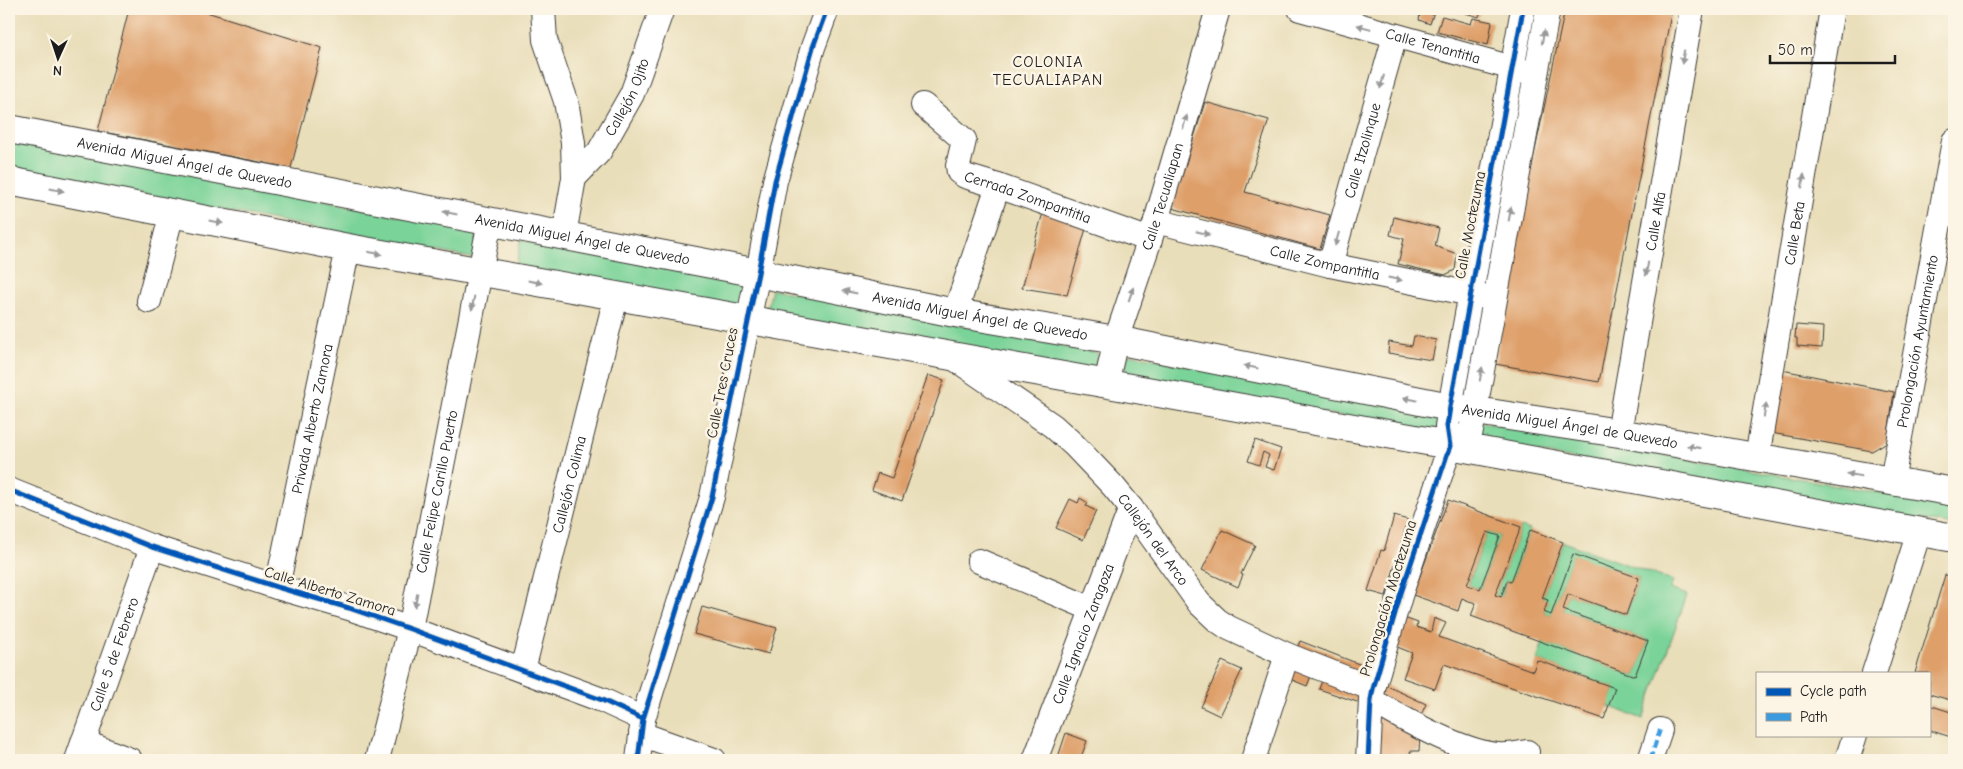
<svg xmlns="http://www.w3.org/2000/svg" width="1963" height="769" font-family="'Comic Neue',sans-serif">
<style>
.green{fill:#7ad399;stroke:#4b785a}
.building{fill:#de9f69;fill-rule:evenodd}
.lines{fill:none;stroke-linecap:round;stroke-linejoin:round}
.minor-casing{stroke:#3b3934;stroke-width:26}
.major-casing{stroke:#3b3934;stroke-width:30}
.minor{stroke:#fff;stroke-width:24}
.major{stroke:#fff;stroke-width:28}
.quiet{stroke:#3c9bdf;stroke-width:4;stroke-dasharray:8 4;stroke-linecap:butt}
.cycleway-casing{stroke:#fcf5e5;stroke-width:8}
.cycleway{stroke:#0057b8;stroke-width:5}
.oneway{fill:#999}
.labels{text-anchor:middle;dominant-baseline:central;stroke-width:5;stroke-linejoin:round;paint-order:stroke}
.street-label{font-size:15px;fill:#1c1c1c;stroke:#fcf5e5}
.neighbourhood-label{font-size:16px;letter-spacing:1px;fill:#1c1c1c;stroke:#fcf5e5}
</style>
<rect width="100%" height="100%" fill="#fcf5e5"/>
<filter id="ink" filterUnits="userSpaceOnUse"><feTurbulence type="fractalNoise" baseFrequency=".02" numOctaves="2"/><feDisplacementMap in="SourceGraphic" scale="10" xChannelSelector="R" yChannelSelector="G"/><feConvolveMatrix kernelMatrix="1 2 1 2 8 2 1 2 1" color-interpolation-filters="sRGB"/></filter>
<filter id="wash" filterUnits="userSpaceOnUse"><feTurbulence type="fractalNoise" baseFrequency=".0096" numOctaves="4" result="noise"/><feDisplacementMap in="SourceGraphic" scale="20" xChannelSelector="R" yChannelSelector="G"/><feGaussianBlur stdDeviation="1.12" result="paint"/><feColorMatrix in="noise" values="0 0 0 0 0 0 0 0 0 0 0 0 0 0 0 0 0 1.4 0 .05"/><feComposite in="paint" operator="in"/></filter>
<g filter="url(#wash)">
<rect width="100%" height="100%" fill="#e9deba"/>
<path class="green" d="M9 140 478 231 473 258 9 169Z
M521 240 749 284 742 309 516 267Z
M772 289 1098 353 1094 373 766 314Z
M1128 354 1440 415 1438 433 1124 378Z
M1480 422 1954 506V525L1479 442Z
M1521 527 1530 530 1511 582 1506 581 1501 597 1495 595Z
M1487 532 1500 536 1480 589 1468 585Z
M1563 542 1673 581 1670 589 1687 595 1643 719 1608 706 1615 688 1537 660 1543 642 1635 676 1648 641 1563 610 1568 594 1626 615 1639 578 1573 555 1551 615 1544 612 1548 601 1542 598Z"/>
<g id="blocks">
<path class="building" d="M129 9H197L322 48 291 168 98 131Z
M1409 9H1435L1430 24 1419 20 1420 15 1410 12Z
M1452 9H1481L1479 17Z
M1565 9H1672L1599 382 1495 364 1522 212Z
M1442 16 1471 24 1473 18 1492 22 1488 45 1437 32Z
M1205 102 1269 120 1245 192 1330 215 1320 249 1172 208Z
M1044 209 1087 225 1067 295 1022 288Z
M1394 217 1439 228 1435 246 1457 254 1455 270 1445 275 1398 264 1404 239 1390 235Z
M1796 325 1823 327 1822 348 1797 346V338H1795Z
M1414 336 1436 340 1432 360 1388 353 1389 342 1412 346Z
M1782 370 1894 392 1887 442 1872 451 1771 433Z
M928 375 944 380 902 501 872 490 878 473 892 478Z
M1255 440 1281 449 1274 470 1265 467 1269 455 1263 452 1259 465 1248 461Z
M1080 498 1088 503 1086 506 1096 511 1083 540 1056 528 1070 499 1078 503Z
M1448 500 1521 527 1495 595 1501 597 1507 581 1511 582 1530 530 1563 542 1542 598 1548 600 1544 612 1551 615 1573 554 1639 578 1626 615 1568 594 1563 610 1648 641 1635 676 1471 616 1476 603 1469 601 1462 598 1458 611 1413 595ZM1487 532 1500 536 1480 589 1467 585Z
M1394 516 1408 520 1386 596 1368 591 1381 550 1384 551Z
M1222 530 1255 545 1241 574 1243 575 1238 587 1202 570Z
M1945 575 1954 577V701L1929 694V673H1915Z
M702 607 777 628 769 654 694 634Z
M1404 618 1418 623 1416 627 1431 632 1434 618 1446 623 1439 637 1533 671 1537 660 1615 688 1604 719 1444 664 1435 689 1403 678 1412 653 1395 646Z
M1300 641 1364 666 1361 677 1296 652Z
M1222 661 1242 670 1220 716 1201 707Z
M1291 662 1313 671 1307 686 1285 677Z
M1323 678 1362 692 1360 703 1319 689Z
M1383 684 1426 704 1421 715 1380 696Z
M1929 705 1954 713V738L1929 730Z
M1379 713 1420 734 1419 751H1410L1412 760H1378Z
M1066 733 1087 741 1080 760H1057Z"/>
</g>
</g>
<g filter="url(#ink)">
<use href="#blocks" fill-opacity="0" stroke="#3b3934" stroke-width="1"/>
<g class="lines">
<g class="minor-casing">
<g id="minor">
<path d="M543 9 545 40 566 101 573 143 574 178 564 235"/>
<path id="s1" d="M1300 9 1527 72"/>
<path id="s2" d="M923 105 964 140 958 166 959 172 965 176 998 186 1150 240"/>
<path id="s3" d="M574 178 599 152 632 94 662 9"/>
<path id="s4" d="M1156 221 1330 265 1486 297"/>
<path id="s5" d="M1330 265 1395 36"/>
<path d="M149 301 172 213"/>
<path d="M955 313 998 186"/>
<path id="s6" d="M954 358 1053 426 1074 445 1113 486 1131 508 1199 603 1217 620 1229 628 1287 655 1373 689"/>
<path id="s7" d="M1106 384 1116 340 1156 221 1218 9"/>
<path id="s8" d="M1619 433 1692 9"/>
<path d="M1450 446 1471 431 1548 9"/>
<path id="s9" d="M1757 458 1832 9"/>
<path id="s10" d="M1892 481 1954 141"/>
<path d="M9 490 152 547 277 587 349 608 410 629 602 700 643 719"/>
<path d="M979 561 1092 609"/>
<path id="s11" d="M277 587 348 248"/>
<path id="s12" d="M519 669 526 658 616 297"/>
<path d="M1874 673 1919 532"/>
<path d="M1371 700C1403 719 1460 751 1497 755 1507 756 1517 754 1527 752"/>
<path d="M641 734 714 760"/>
<path d="M83 742 130 760"/>
<path id="s13" d="M77 760 152 547"/>
<path id="s14" d="M377 760 410 629 490 221"/>
<path d="M638 760 643 719 712 497 758 273 775 181 813 47 827 9"/>
<path id="s15" d="M1035 760 1131 508"/>
<path d="M1253 760 1287 655"/>
<path d="M1368 760 1371 700 1373 689 1400 596 1450 446 1447 426 1450 407 1523 9"/>
<path d="M1650 760 1660 730"/>
<path d="M1847 760 1855 735"/>
</g>
</g>
<g class="major-casing">
<g id="major">
<path id="s16" d="M9 129 758 273 955 313 1116 340 1450 407 1619 433 1954 492"/>
<path d="M9 181 348 248 1438 443 1954 538"/>
</g>
</g>
<use href="#minor" class="minor"/>
<use href="#major" class="major"/>
<path class="quiet" d="M1650 760 1660 730"/>
<g class="cycleway-casing">
<path id="cycleway" d="M9 490 152 547 277 587 349 608 410 629 602 700 643 719
M638 760 643 719 712 497 758 273 775 181 813 47 827 9
M1368 760 1371 700 1373 689 1400 596 1450 446 1447 426 1450 407 1523 9"/>
</g>
<use href="#cycleway" class="cycleway"/>
</g>
<defs><path id="oneway-solid" d="M-6-.8H1V-3.2L6.5 0L1 3.2V.8H-6Z" transform="scale(1.25)"/></defs>
<g class="oneway">
<use href="#oneway-solid" transform="translate(1364 27) rotate(-164)"/>
<use href="#oneway-solid" transform="translate(1543 37) rotate(-80)"/>
<use href="#oneway-solid" transform="translate(1683 57) rotate(100)"/>
<use href="#oneway-solid" transform="translate(1382 82) rotate(106)"/>
<use href="#oneway-solid" transform="translate(1185 122) rotate(-74)"/>
<use href="#oneway-solid" transform="translate(1803 181) rotate(-81)"/>
<use href="#oneway-solid" transform="translate(57 190) rotate(11)"/>
<use href="#oneway-solid" transform="translate(450 213) rotate(-169)"/>
<use href="#oneway-solid" transform="translate(1510 214) rotate(-79)"/>
<use href="#oneway-solid" transform="translate(216 222) rotate(11)"/>
<use href="#oneway-solid" transform="translate(1203 233) rotate(14)"/>
<use href="#oneway-solid" transform="translate(1337 239) rotate(106)"/>
<use href="#oneway-solid" transform="translate(375 253) rotate(9)"/>
<use href="#oneway-solid" transform="translate(1647 269) rotate(100)"/>
<use href="#oneway-solid" transform="translate(1395 279) rotate(12)"/>
<use href="#oneway-solid" transform="translate(535 282) rotate(11)"/>
<use href="#oneway-solid" transform="translate(850 292) rotate(-168)"/>
<use href="#oneway-solid" transform="translate(1131 294) rotate(-71)"/>
<use href="#oneway-solid" transform="translate(473 303) rotate(101)"/>
<use href="#oneway-solid" transform="translate(1251 367) rotate(-169)"/>
<use href="#oneway-solid" transform="translate(1481 374) rotate(-80)"/>
<use href="#oneway-solid" transform="translate(1410 399) rotate(-169)"/>
<use href="#oneway-solid" transform="translate(1765 410) rotate(-81)"/>
<use href="#oneway-solid" transform="translate(1694 447) rotate(-170)"/>
<use href="#oneway-solid" transform="translate(1854 475) rotate(-170)"/>
<use href="#oneway-solid" transform="translate(416 600) rotate(101)"/>
</g>
</g>
<g class="labels">
<g class="street-label">
<text stroke="none"><textPath href="#s1" startOffset="138">Calle Tenantitla</textPath></text>
<text stroke="none"><textPath href="#s3" startOffset="98">Callejón Ojito</textPath></text>
<text stroke="none"><textPath href="#s5" startOffset="119">Calle Itzolinque</textPath></text>
<text stroke="none"><textPath href="#s16" startOffset="179">Avenida Miguel Ángel de Quevedo</textPath></text>
<text stroke="none"><textPath href="#s2" startOffset="160">Cerrada Zompantitla</textPath></text>
<text stroke="none"><textPath href="#s7" startOffset="196">Calle Tecualiapan</textPath></text>
<text stroke="none"><textPath href="#s8" startOffset="215">Calle Alfa</textPath></text>
<text transform="translate(1470 225) rotate(-79)">Calle Moctezuma</text>
<text stroke="none"><textPath href="#s9" startOffset="228">Calle Beta</textPath></text>
<text stroke="none"><textPath href="#s16" startOffset="584">Avenida Miguel Ángel de Quevedo</textPath></text>
<text stroke="none"><textPath href="#s4" startOffset="174">Calle Zompantitla</textPath></text>
<text stroke="none"><textPath href="#s16" startOffset="989">Avenida Miguel Ángel de Quevedo</textPath></text>
<text stroke="none"><textPath href="#s10" startOffset="142">Prolongación Ayuntamiento</textPath></text>
<text transform="translate(722 383) rotate(-79)">Calle Tres Cruces</text>
<text stroke="none"><textPath href="#s11" startOffset="172">Privada Alberto Zamora</textPath></text>
<text stroke="none"><textPath href="#s16" startOffset="1589">Avenida Miguel Ángel de Quevedo</textPath></text>
<text stroke="none"><textPath href="#s12" startOffset="192">Callejón Colima</textPath></text>
<text stroke="none"><textPath href="#s14" startOffset="275">Calle Felipe Carillo Puerto</textPath></text>
<text stroke="none"><textPath href="#s6" startOffset="272">Callejón del Arco</textPath></text>
<text transform="translate(330 591) rotate(17)">Calle Alberto Zamora</text>
<text transform="translate(1388 598) rotate(-73)">Prolongación Moctezuma</text>
<text stroke="none"><textPath href="#s15" startOffset="135">Calle Ignacio Zaragoza</textPath></text>
<text stroke="none"><textPath href="#s13" startOffset="112">Calle 5 de Febrero</textPath></text>
</g>
<g class="neighbourhood-label">
<text x="1048" y="62">COLONIA<tspan x="1048" dy="18">TECUALIAPAN</tspan></text>
</g>
</g>
<rect width="1963" height="769" fill="none" stroke="#fcf5e5" stroke-width="30"/>
<rect x="1756" y="672" width="175" height="65" fill="#fcf5e5" stroke="#a29e95"/>
<rect x="1766" y="688" width="25" height="8" fill="#0057b8" stroke="#a29e95"/>
<text x="1800" y="696" font-size="15" fill="#1c1c1c">Cycle path</text>
<rect x="1766" y="713" width="25" height="8" fill="#3c9bdf" stroke="#a29e95"/>
<text x="1800" y="722" font-size="15" fill="#1c1c1c">Path</text>
<g transform="translate(58 58) rotate(183)" stroke="#fcf5e5" stroke-width="4" paint-order="stroke">
<path d="M0-4L9 19L0 12L-9 19Z" fill="#1c1c1c"/>
<text y="-8" font-size="14" font-weight="bold" text-anchor="middle" fill="#1c1c1c">N</text>
</g>
<path d="M1770 55v8h125v-8" fill="none" stroke="#1c1c1c" stroke-width="2.5"/>
<text x="1778" y="55" font-size="15" fill="#1c1c1c" stroke="#fcf5e5" stroke-width="4" paint-order="stroke">50 m</text>
</svg>
